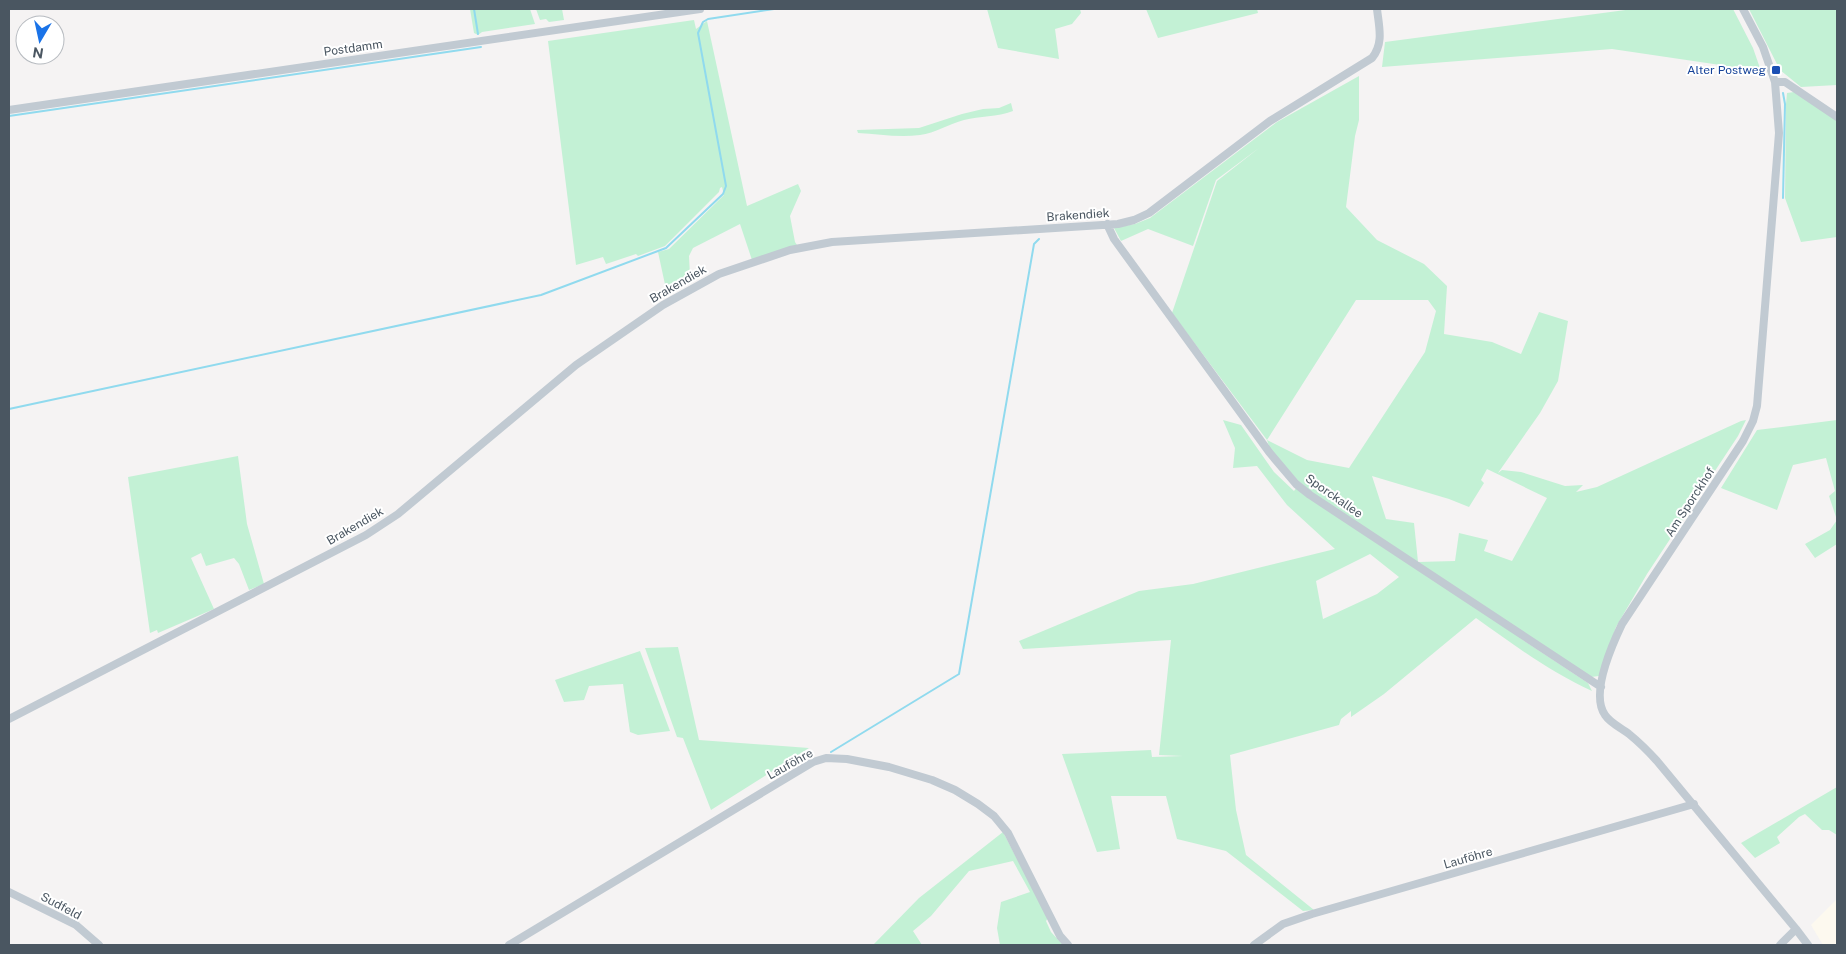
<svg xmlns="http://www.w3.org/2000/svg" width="1846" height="954" font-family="'Public Sans',sans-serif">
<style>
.commercial{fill:#fdf9ef}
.green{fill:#c3f1d5;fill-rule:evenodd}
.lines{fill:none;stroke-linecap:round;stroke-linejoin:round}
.stream{stroke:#90daee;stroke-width:2}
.street{stroke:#c1cad2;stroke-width:8}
.transit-dot{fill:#1a4fb4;stroke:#fff;stroke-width:2}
.labels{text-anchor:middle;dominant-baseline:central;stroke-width:4;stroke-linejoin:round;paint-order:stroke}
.street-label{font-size:12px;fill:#4a5661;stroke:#fff}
.transit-label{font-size:12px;fill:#164399;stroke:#fff;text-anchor:end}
</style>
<rect width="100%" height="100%" fill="#f5f3f3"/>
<path class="commercial" d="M1837 899V945H1823L1811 925Z"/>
<path class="green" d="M470 9H530L535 24 482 32 478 35 474 33Z
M536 9H562L564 20 549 22 546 19 540 20Z
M987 9H1080L1081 13 1072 24 1055 29 1059 59 998 48Z
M1146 9H1257L1258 13 1158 38Z
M1633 9H1733L1753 48 1761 71 1612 49 1382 67 1385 42Z
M1749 9H1837V85L1801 87 1780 70Z
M694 20 696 29 707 21 747 206 798 184 801 191 790 216 795 242 797 245 752 260 740 224 693 248 689 256 690 276 666 289 658 252 669 249 724 195 722 187 720 188 719 192 665 246 638 256 636 254 606 264 603 257 576 265 548 41Z
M1359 76V120L1355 136 1346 207 1377 240 1424 264 1447 286 1444 334 1492 342 1521 354 1539 312 1568 321 1558 381 1540 413 1498 473 1502 470 1521 472 1565 486 1583 485 1576 492 1597 487 1741 421 1746 420 1738 436 1647 574 1616 627 1599 676 1591 677 1535 640 1520 638 1588 683 1592 691C1550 672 1514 645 1476 618L1384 694 1351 717V711L1341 719 1339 725 1230 755 1236 810 1246 855 1314 910 1303 911 1226 851 1177 839 1166 796H1111L1120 849 1097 852 1062 754 1151 750 1152 757 1183 756 1159 755 1171 640 1023 649 1019 641 1139 591 1193 584 1335 549 1287 505 1257 466 1233 468 1235 448 1223 420 1241 425 1274 472 1294 491 1300 483 1270 449 1267 440 1172 313 1217 181 1259 148 1216 180 1193 246 1148 229 1121 241 1114 228 1135 224 1150 218 1277 122ZM1356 300H1428L1436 311 1425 352 1349 468 1307 460 1267 440ZM1487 469 1547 498 1512 561 1484 551 1488 540 1459 533 1455 561 1418 562 1414 523 1386 519 1372 476 1449 499 1469 507 1484 483 1481 480ZM1370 554 1399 577 1377 594 1323 619 1316 581Z
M1794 92 1837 120V237L1801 242 1785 198 1786 104 1787 93Z
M1011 103 1013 111C997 117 980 116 964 120 949 124 935 133 920 135 899 138 878 134 858 133L857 130 919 128 962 114 983 109 999 108Z
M1837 420V544L1815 558 1805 544 1830 530 1837 520 1829 496 1835 491 1826 458 1793 465 1777 510 1721 488 1757 430Z
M238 456 247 524 264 584 249 590 239 564 234 558 206 566 201 553 191 558 214 609 158 633 157 630 150 633 128 477Z
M678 647 699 740 809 748 711 810 683 738 677 737 645 648Z
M640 651 670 731 638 735 630 732 623 684 589 686 584 700 564 702 555 680Z
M1837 787V835L1829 830H1822L1805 814 1799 817 1777 837 1780 843 1755 858 1741 843Z
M1003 832 1048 918 1046 921 1051 932 1063 945H1000L997 928 1001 902 1030 892 1013 861 969 871 931 916 913 931 922 945H873L919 898Z"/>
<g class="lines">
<path class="stream" d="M474 9 478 34
M1783 93 1785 104 1783 198
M9 116 481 47
M9 409 541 295 666 248 723 194 726 186 698 33 703 22 708 19 774 9
M831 752 959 674 1034 244 1039 239"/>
<path class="street" d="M1743 9 1763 47 1775 82 1779 133 1757 406 1753 421 1743 441 1622 624C1612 645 1590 694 1605 715 1611 724 1622 728 1629 734 1640 743 1648 751 1657 761L1796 929 1808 945
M1775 82H1785L1837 117
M9 110 700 9
M1107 224 1114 239 1269 452 1296 484 1310 495 1601 687
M9 719 366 535 398 514 576 365 663 305 719 274 790 250 832 242 1118 224 1134 220 1149 213 1270 121 1372 58C1384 43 1379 27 1377 9
M9 892 76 925 99 945
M509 945 813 762 826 758 847 759 889 767 932 780 955 790 978 804 994 816 1008 833 1060 936 1068 945
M1254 945 1283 924 1312 914 1694 804
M1780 945 1796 929"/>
</g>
<rect class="transit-dot" x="1771" y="65" width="10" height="10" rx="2.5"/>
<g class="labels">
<g class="street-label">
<text transform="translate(353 48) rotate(-8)">Postdamm</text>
<text transform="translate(1078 215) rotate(-4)">Brakendiek</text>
<text transform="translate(678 284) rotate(-30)">Brakendiek</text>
<text transform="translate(1334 496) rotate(35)">Sporckallee</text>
<text transform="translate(1690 502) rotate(-57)">Am Sporckhof</text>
<text transform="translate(355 526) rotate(-30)">Brakendiek</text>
<text transform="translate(790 764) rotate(-29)">Lauföhre</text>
<text transform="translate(1468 858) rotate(-16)">Lauföhre</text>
<text transform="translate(61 906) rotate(28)">Sudfeld</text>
</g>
<g class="transit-label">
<text x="1766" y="70">Alter Postweg</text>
</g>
</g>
<rect width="1846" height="954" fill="none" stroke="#4a5661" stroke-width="20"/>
<g transform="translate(40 40) rotate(189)"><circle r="24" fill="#ffffff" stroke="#b7bbc0"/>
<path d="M0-4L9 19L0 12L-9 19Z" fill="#1a73e8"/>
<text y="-8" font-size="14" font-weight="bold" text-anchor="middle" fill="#4a5661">N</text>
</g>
</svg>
